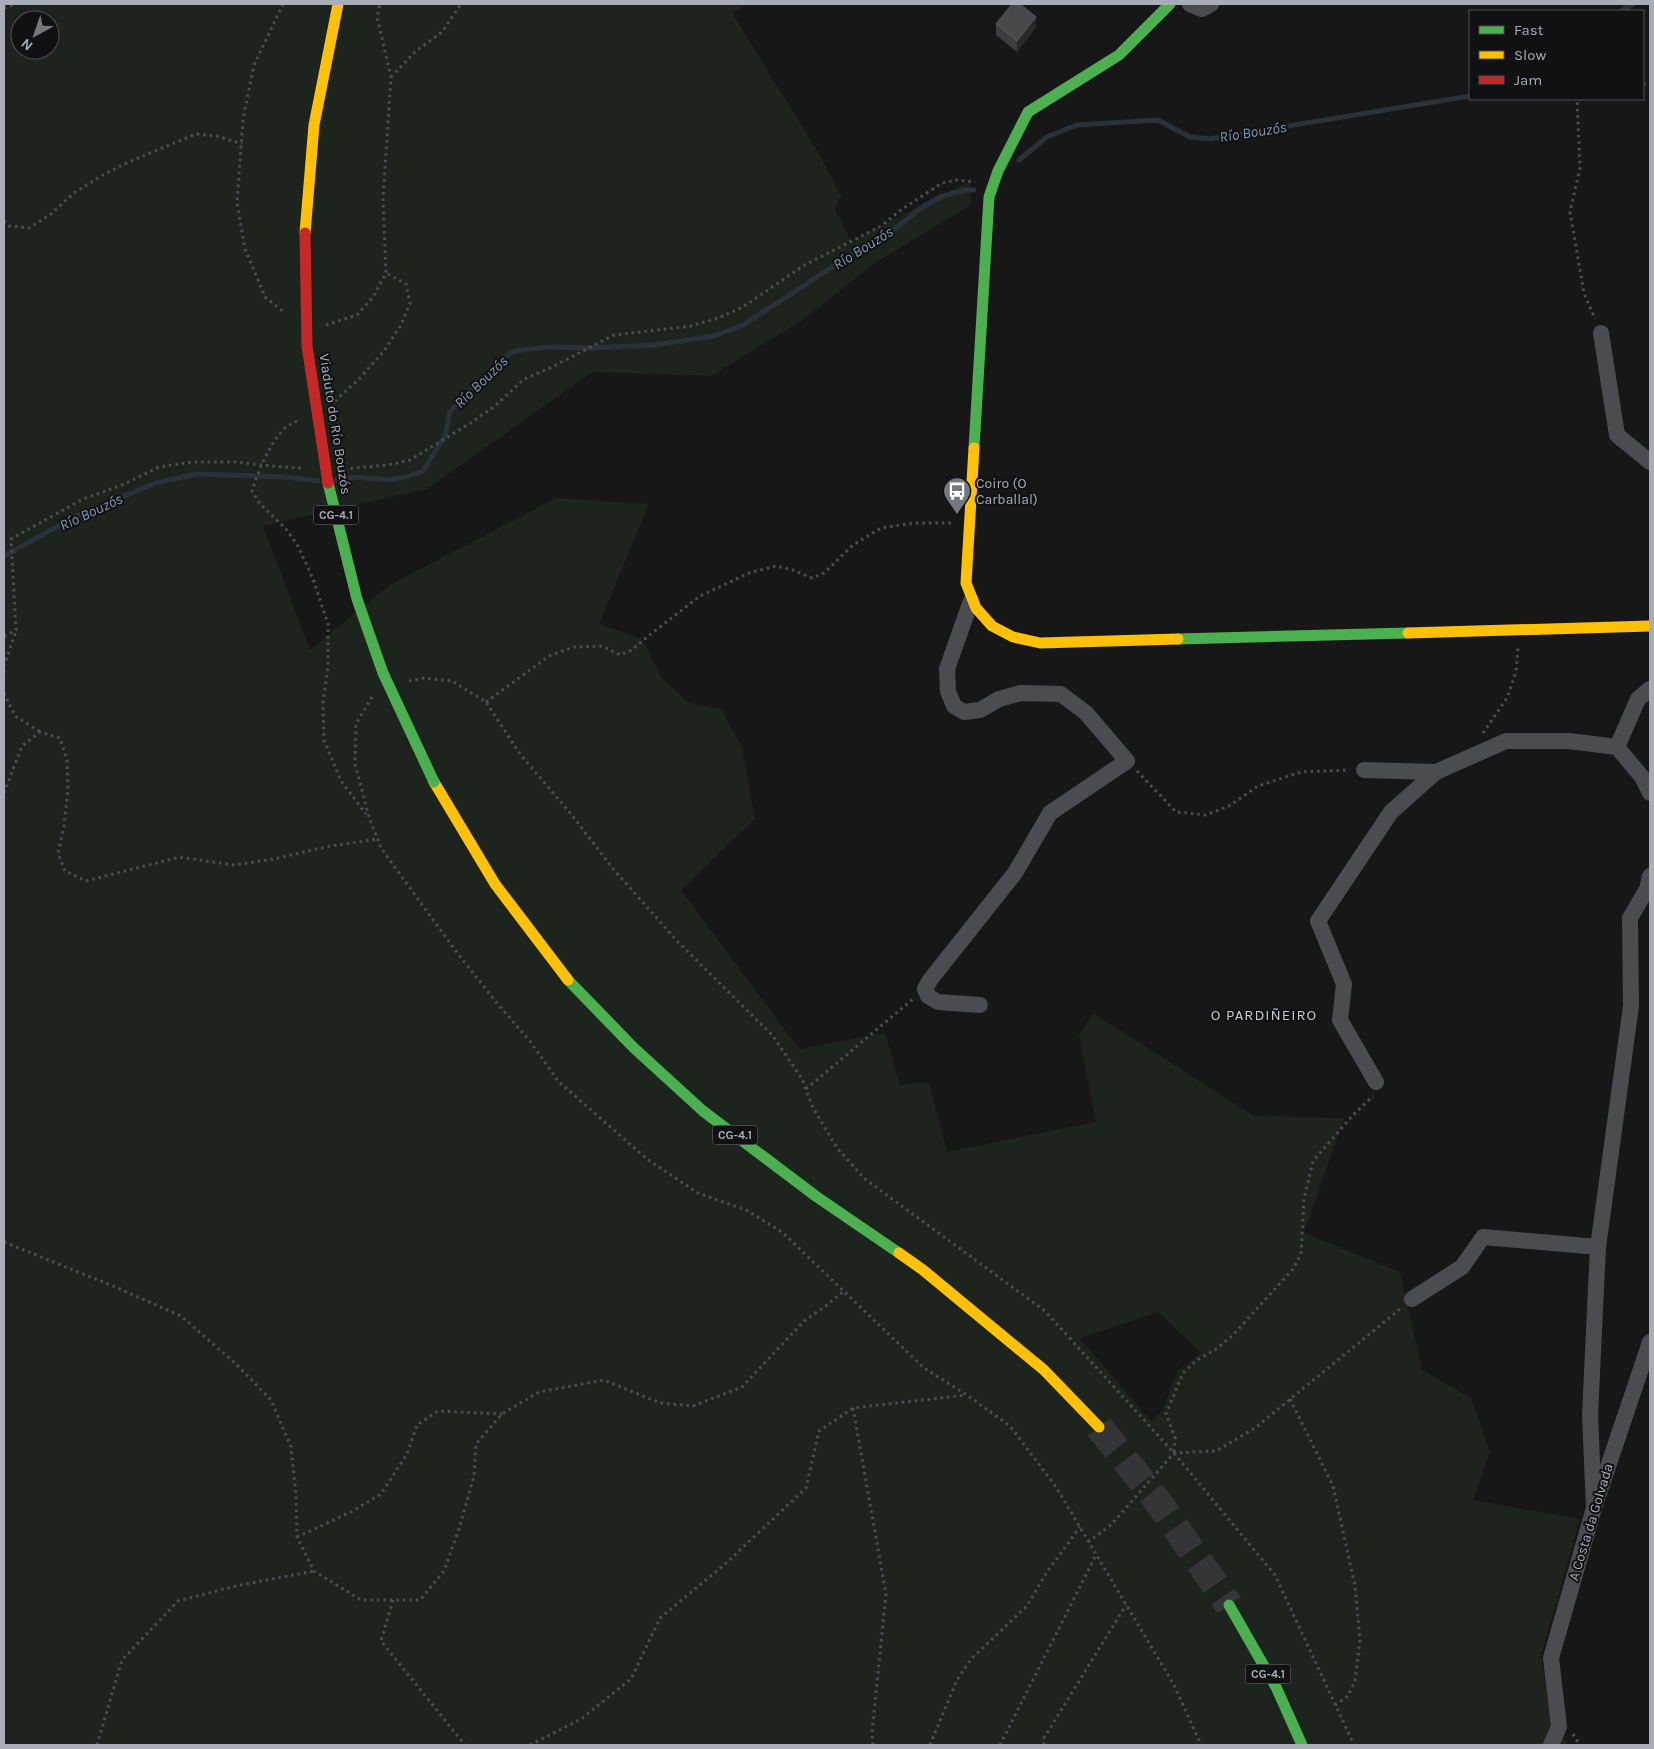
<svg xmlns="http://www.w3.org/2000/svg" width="1654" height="1749" font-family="Karla,sans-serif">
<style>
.green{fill:#1d241e;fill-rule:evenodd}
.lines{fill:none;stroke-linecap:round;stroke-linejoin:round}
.stream{stroke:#2a3239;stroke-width:5}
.highway-tunnel{stroke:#343537;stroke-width:28;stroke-dasharray:28 14;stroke-linecap:butt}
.path{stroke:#4d4e52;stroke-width:3;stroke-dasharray:2.5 4;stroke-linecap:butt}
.street{stroke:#4b4c50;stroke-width:16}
.fast{stroke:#4caf50;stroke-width:11}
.slow{stroke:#ffc107;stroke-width:11}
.fast-bridge{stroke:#4caf50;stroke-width:11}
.jam-bridge{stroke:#c62828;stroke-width:11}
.wall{fill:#3d3d3f}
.shaded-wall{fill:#29292a}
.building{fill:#49494c;stroke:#58595d}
.labels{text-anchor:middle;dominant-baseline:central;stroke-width:4;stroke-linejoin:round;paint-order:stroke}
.shield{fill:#111113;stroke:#7b7e86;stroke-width:1}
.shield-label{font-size:12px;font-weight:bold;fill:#a8adb8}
.street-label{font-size:14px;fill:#a8adb8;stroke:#111113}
.poi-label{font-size:14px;fill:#a8adb8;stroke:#111113;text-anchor:start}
.water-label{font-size:15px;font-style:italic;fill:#7f9bb3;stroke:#111113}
.neighbourhood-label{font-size:15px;letter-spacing:1px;fill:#c9ccd4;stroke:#111113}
</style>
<rect width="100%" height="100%" fill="#171717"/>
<path class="green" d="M4 4H747L732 13 818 152 841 196 835 209 851 241 969 181 971 205 875 263 801 321 711 376 592 372 427 489 263 526 310 650 390 585 556 498 649 504 599 624 642 639 661 677 688 702 722 710 742 748 755 819 681 890 799 1049 885 1033 900 1085 929 1082 947 1152 1096 1122 1079 1036 1093 1013 1254 1116 1344 1118 1304 1233 1400 1272 1422 1370 1471 1398 1490 1452 1473 1500 1580 1519 1541 1656 1551 1723 1569 1745H4ZM20 20H50V50H20ZM1158 1312 1201 1353 1178 1371 1163 1409 1152 1422 1080 1338Z"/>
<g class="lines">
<path class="stream" d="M1621 11 1633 4
M1019 160 1047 137 1077 125 1158 120 1190 137 1210 139 1470 96
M336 480 355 477 390 480 409 476 423 471 445 436 450 412 473 387 484 382 510 353 520 350 550 347 590 348 654 345 714 336 743 325 840 262 882 239 921 208 942 196 966 190H974
M4 556 82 513 156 483 196 474 285 477 318 481"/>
<path class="highway-tunnel" d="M1099 1427 1156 1499 1229 1605"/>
<path class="path" d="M283 4 254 65 243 119 237 203 245 249 265 297 285 313
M4 8 16 4
M391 77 415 52 442 32 461 4
M1643 84H1650
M1581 99 1577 100 1580 168 1570 212 1584 293 1595 319
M4 221 9 226 29 228 51 214 75 192 103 175 131 161 196 134 217 136 242 144
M326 325 357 315 373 297 386 273 383 199 391 77 377 17 380 4
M335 401 358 380 384 351 401 325 410 303 406 284 386 273
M297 421C292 424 286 426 283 430 268 447 259 469 252 491L261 505 286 529 298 546 313 579 328 624V666L323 703 324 740 341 781 366 814
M344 469 388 465 410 460 469 424 495 406 524 379 550 368 614 335 691 326 718 318 743 307 803 266 881 226 901 210 942 183 957 180 975 182
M4 636 16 630 11 539 83 499 122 485 159 467 193 462H235L281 467 303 468
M4 673V666L16 631
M409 681 424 678 452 681 486 702 520 754 571 814 614 870 678 942 773 1036 802 1079 813 1108 837 1148 865 1179 1045 1311 1174 1453 1275 1575 1354 1745
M4 693 15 716 40 732
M372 697 356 724 355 764 369 817 381 848 455 950 496 1002 529 1040 559 1082 647 1159 698 1193 746 1210 782 1232 924 1368 967 1395 1010 1426 1056 1487 1174 1685 1201 1745
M486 702 549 656 574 647 602 646 620 655 632 650 647 637 700 596 749 573 776 566 793 570 812 578 824 573 853 545 881 528 914 523H951
M1483 733 1507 698 1516 672 1518 648
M1137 771 1176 812 1206 815 1229 806 1258 786 1301 772 1348 770
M4 793 22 746 40 732 60 738 67 760 68 790 64 826 58 853 65 871 86 881 180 857 234 865 274 859 325 847 378 839
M806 1089 913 999
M4 1242 113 1286 181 1316 237 1365 271 1400 291 1447 296 1495 297 1537 314 1571 361 1600H420L444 1571 459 1529 474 1476 476 1444 502 1414 539 1392 604 1380 660 1403 693 1406 742 1387 804 1321 823 1308 843 1292
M1290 1399 1333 1486 1355 1586 1360 1640 1355 1681 1348 1696 1335 1705
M853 1408 886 1594 872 1732 873 1745
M1174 1452 1175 1438 1166 1414 1183 1373 1197 1360 1215 1350 1233 1335 1293 1269 1301 1254 1304 1199 1313 1161 1353 1115 1373 1096
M297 1537 351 1512 381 1494 407 1454 417 1425 438 1411 502 1414
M1088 1542 1111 1525 1174 1453 1216 1451 1255 1428 1400 1309
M393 1600 381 1641 465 1745
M1573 1734 1580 1745
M97 1745 122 1660 178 1601 236 1586 314 1571
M530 1745 581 1719 631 1679 660 1618 724 1565 806 1488 819 1431 853 1408 966 1395
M930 1745 957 1680 971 1659 1027 1606 1047 1572 1080 1527
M1000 1745 1096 1555
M1044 1745V1738L1126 1605"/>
<path class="street" d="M1190 4 1202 9 1211 4
M1601 333 1617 435 1650 462
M971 601 947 669 948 691 954 706 964 712 980 710 999 699 1021 693 1061 694 1086 713 1127 761 1050 813 1015 873 930 980 925 989 928 996 938 1002 980 1005
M1617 747 1638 699 1650 689
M1364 770 1436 772
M1376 1082 1340 1020 1344 984 1318 921 1391 812 1436 772 1506 741H1569L1617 747 1642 777 1650 793
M1412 1299 1462 1267 1483 1237 1598 1247
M1594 1508 1590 1415 1598 1247 1631 1006 1630 918 1647 889 1650 876
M1551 1745 1559 1727 1551 1658 1594 1508 1650 1342"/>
<path class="fast" d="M974 448 989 197 998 171 1028 112 1119 55 1170 4
M1178 639 1408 633
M568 980 634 1048 703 1111 817 1197 899 1253
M1229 1605 1276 1687 1302 1745"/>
<path class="slow" d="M305 233 314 125 338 4
M974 448 966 583 976 608 992 626 1013 637 1040 643 1178 639
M1408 633 1650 626
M434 782 495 884 568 980
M899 1253 923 1270 1044 1370 1099 1427"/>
<path class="fast-bridge" d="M328 483 357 599 383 673 434 782"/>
<path class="jam-bridge" d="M305 233 307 346 328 483"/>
</g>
<path class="wall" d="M996 24 1036 27 1017 52 996 35Z"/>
<path class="shaded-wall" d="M1036 17V27L1017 52V41Z"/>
<path class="building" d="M1012 4H1020L1036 17 1017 41 996 24Z"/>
<defs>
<g id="bus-pin" transform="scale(1.4375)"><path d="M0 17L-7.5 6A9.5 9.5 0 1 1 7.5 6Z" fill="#757880" stroke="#111113"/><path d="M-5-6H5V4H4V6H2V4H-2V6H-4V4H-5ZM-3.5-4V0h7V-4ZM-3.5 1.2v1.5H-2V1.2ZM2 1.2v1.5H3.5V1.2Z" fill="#fff"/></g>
</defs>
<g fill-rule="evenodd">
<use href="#bus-pin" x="957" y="491"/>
</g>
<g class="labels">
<g class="shield">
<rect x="313.5" y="505.5" width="45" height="19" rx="4"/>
<rect x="712.5" y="1125.5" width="45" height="19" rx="4"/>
<rect x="1245.5" y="1664.5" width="45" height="19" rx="4"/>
</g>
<g class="shield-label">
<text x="336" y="515">CG-4.1</text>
<text x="735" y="1135">CG-4.1</text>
<text x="1268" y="1674">CG-4.1</text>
</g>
<g class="street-label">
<text transform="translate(335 424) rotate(81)">Viaduto do Río Bouzós</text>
<text transform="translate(1591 1522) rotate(-73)">A Costa da Golvada</text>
</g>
<g class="poi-label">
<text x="976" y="483">Coiro (O<tspan x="976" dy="16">Carballal)</tspan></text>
</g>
<g class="water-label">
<text transform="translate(1253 132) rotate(-9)">Río Bouzós</text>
<text transform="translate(863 248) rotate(-32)">Río Bouzós</text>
<text transform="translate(481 382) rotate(-44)">Río Bouzós</text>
<text transform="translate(91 512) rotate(-25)">Río Bouzós</text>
</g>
<g class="neighbourhood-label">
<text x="1264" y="1015">O PARDIÑEIRO</text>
</g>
</g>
<rect width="1654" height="1749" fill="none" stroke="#a8adb8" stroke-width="10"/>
<rect x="1469" y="10" width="175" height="90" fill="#111113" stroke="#4d4f55"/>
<rect x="1479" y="26" width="25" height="8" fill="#4caf50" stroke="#4d4f55"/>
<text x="1514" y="35" font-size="15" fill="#a8adb8">Fast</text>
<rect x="1479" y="51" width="25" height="8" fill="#ffc107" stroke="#4d4f55"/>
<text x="1514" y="60" font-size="15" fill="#a8adb8">Slow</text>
<rect x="1479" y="76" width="25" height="8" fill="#c62828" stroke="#4d4f55"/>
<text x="1514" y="85" font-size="15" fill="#a8adb8">Jam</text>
<g transform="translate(35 35) rotate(220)"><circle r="24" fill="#111113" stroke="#4d4f55"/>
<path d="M0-4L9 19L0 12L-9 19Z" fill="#757880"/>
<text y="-8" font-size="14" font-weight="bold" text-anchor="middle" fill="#a8adb8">N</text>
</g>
</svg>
